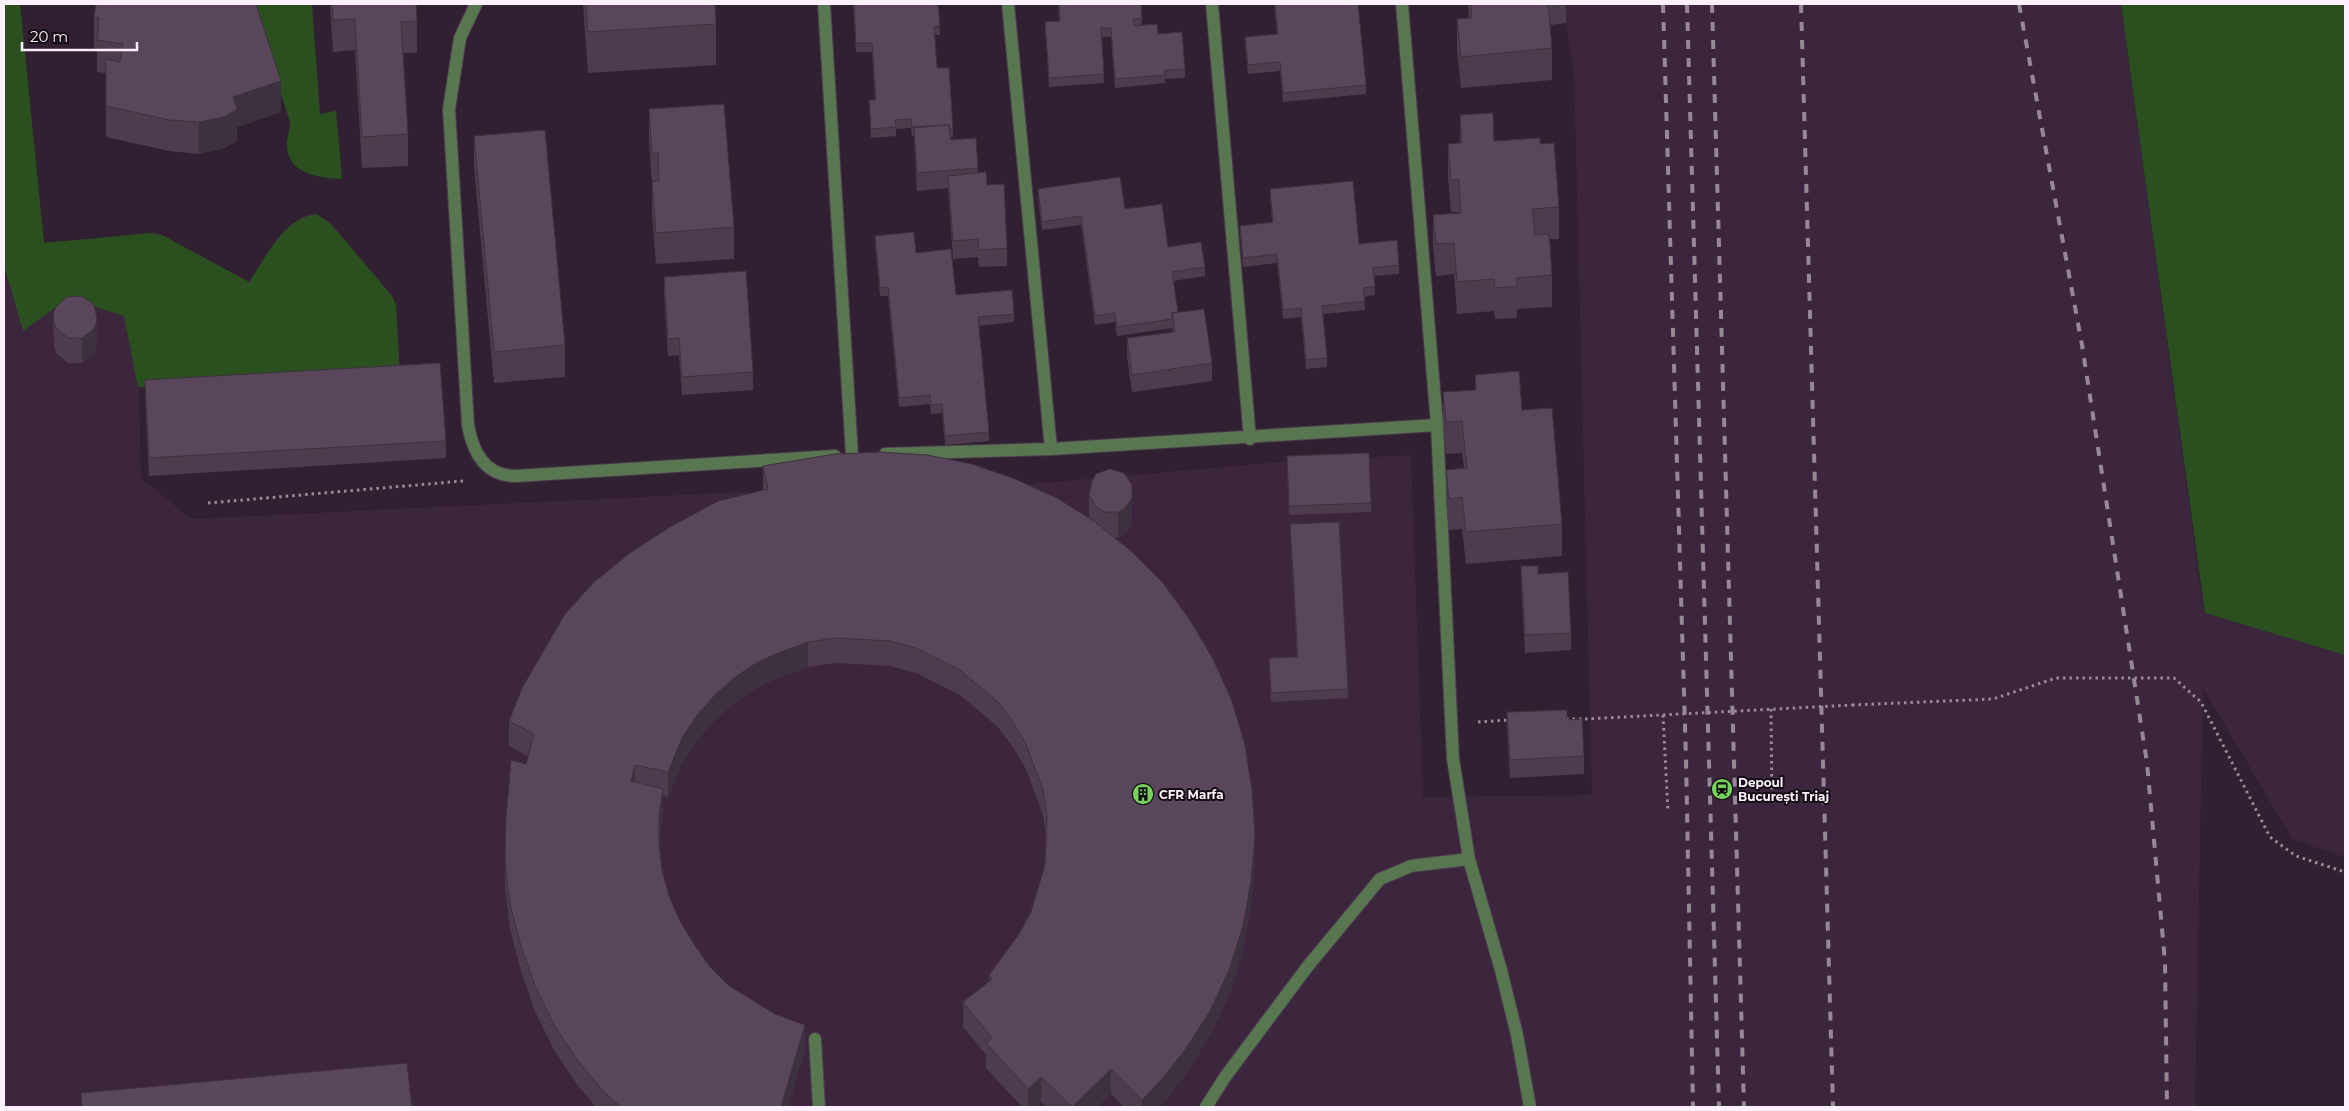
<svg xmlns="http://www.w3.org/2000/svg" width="2349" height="1111" font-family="Montserrat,sans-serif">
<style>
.built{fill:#3c263d}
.green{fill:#2a501f}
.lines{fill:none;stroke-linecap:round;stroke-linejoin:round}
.minor-casing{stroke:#4d3d4e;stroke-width:14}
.path{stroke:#998b9a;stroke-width:3;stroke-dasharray:2.5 4;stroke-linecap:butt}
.minor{stroke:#587650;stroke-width:12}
.rail{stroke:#968896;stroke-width:4;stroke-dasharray:9 9;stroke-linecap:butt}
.path-bridge{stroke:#998b9a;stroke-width:3;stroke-dasharray:2.5 4;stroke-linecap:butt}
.wall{fill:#4d3c4d}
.shaded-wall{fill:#3e313f}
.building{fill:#59465a;stroke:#3e313f}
.labels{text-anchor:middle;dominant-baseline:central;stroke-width:4;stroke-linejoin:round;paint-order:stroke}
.poi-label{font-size:12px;font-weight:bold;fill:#fbf0fb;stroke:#150d15;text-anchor:start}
</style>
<rect width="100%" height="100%" fill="#312032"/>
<path class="built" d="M4 4H20L44 243 151 233 162 235 249 282 284 230 304 216 317 214 332 225 392 296 396 305 400 374 139 388 141 478 191 519 763 491 972 489 1282 462 1411 455 1423 797 1592 795 1574 73 1563 4H2121L2204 613 2345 655V857L2293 840 2203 688 2195 1107H4Z"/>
<path class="green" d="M4 4H20L44 243 151 233 162 235 249 282C267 256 283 218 317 214L332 225 392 296 396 305 400 374 138 387 124 316 74 300 60 304 23 331 4 265Z
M252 4H312L320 114 336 111 342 179C318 178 285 174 287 141 288 134 290 129 290 122Z
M2121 4H2345V655L2205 613Z"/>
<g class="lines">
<g class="minor-casing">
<path id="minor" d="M476 4 460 38 449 109 468 425C473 453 485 476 516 476L835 456
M824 4 852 455
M1008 4 1051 449
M1212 4 1250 439
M1402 4 1437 425 1453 759 1469 859 1501 970 1517 1035 1530 1107
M885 454 1051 449 1437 425
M815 1039 819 1107
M1206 1107 1225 1077 1308 966 1380 879 1411 866 1469 859"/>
</g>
<path class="path" d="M208 503 463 481
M1852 705 1993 699 2056 678H2174L2201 702 2270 837 2296 856 2345 872
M1771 709 1772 802
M1663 715 1668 812
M1566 719H1585
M1478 722 1509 720"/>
<use href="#minor" class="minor"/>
<path class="rail" d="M1663 4 1686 759 1693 1107
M1687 4 1719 1107
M1712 4 1744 1107
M1801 4 1833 1107
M2019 4 2082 345 2147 763 2165 962 2167 1107"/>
<path class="path-bridge" d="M1585 719 1852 705"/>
</g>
<path class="wall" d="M96 4 281 112 237 127V141L224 148 199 154 169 151 106 137V73L97 72V49H94V17Z
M330 4H416L417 21V53H403L408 134V166L362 168 355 50 333 52Z
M583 4H715L716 24V65L588 73Z
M853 4H938L940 35H935L937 68 953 128V137L950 138 951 140 978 168V173L987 185 1007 248V266L979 267 978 257 953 259 948 188 917 191 914 136H912L911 128 896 129V136L871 138 869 100H875L872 52H856Z
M1058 4H1141L1142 25 1158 34 1185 69V78L1165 79V83L1115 88 1111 37H1102L1104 83 1049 87 1045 22 1059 21Z
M1274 4H1358L1366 85V94L1283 102 1280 71 1248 74 1245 46V37L1277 34Z
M1468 4H1566V23L1550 25 1552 48V80L1461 88 1457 51V19H1469Z
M649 109 734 227V259L656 264 652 213V183L649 141Z
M1460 115 1494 141 1540 144 1559 207V239H1550L1552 275V307L1517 309V318L1495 319 1494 311 1457 314 1454 274 1436 276 1433 247V215L1459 213V212H1451L1448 176V144L1460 143Z
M474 136 565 345V377L494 383 474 167Z
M1038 189 1125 209 1168 247 1205 267V276L1173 281 1178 312 1212 363V381L1132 392 1127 356V338L1173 332 1172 328 1117 336 1115 322 1095 325 1081 225 1042 230 1038 198Z
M1270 189 1359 244 1399 265V274L1374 276 1375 295 1364 297 1365 310 1323 314 1327 358V367L1306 369 1301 317 1283 319 1277 263 1243 267 1240 235V226L1272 222 1270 198Z
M875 236 916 253 956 295 1014 314V322L979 326 989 432V441L945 445 942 413 931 414 930 404 899 407 888 296H880L875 245Z
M664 277 753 372V390L682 395 679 355 668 356 664 295Z
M53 314 97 343 96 349 93 355 82 363H68L56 353 54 346Z
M1475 375 1522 410 1562 524V556L1466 564 1462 529 1449 530 1446 501V470L1464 468 1462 453 1446 454 1443 424V392L1475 390Z
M145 380 446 441V458L149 476 145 398Z
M1287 465 1371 503V512L1289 515Z
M763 466 1089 519V495L1092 481 1132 523 1124 534 1118 537H1114L1255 861 1251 906 1243 951 1229 995 1210 1036 1185 1075 1160 1107H1124L1111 1094 1097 1107H1047L1041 1102 1035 1107H1022L986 1068V1055L963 1027V1002L989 982V975L1019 934 1031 912 1045 865 1046 836 1043 815 1026 769 1013 747 998 727 960 695 916 673 890 666 836 663 808 667 783 676 758 687 735 702 715 720 697 740 682 763 668 797 663 796V814L659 841 662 870 669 896 680 921 694 944 710 967 728 985 805 1050 788 1107H596L578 1086 554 1050 535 1011 521 971 510 929 505 886V861L528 756 509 746V721L763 490Z
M1290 524 1348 689V698L1271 702 1269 658 1297 657Z
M1521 566 1538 574 1571 633V650L1525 653 1521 584Z
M1507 712 1567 720 1584 756V774L1510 778 1507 730Z"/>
<path class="shaded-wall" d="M281 81V112L237 127V141L224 148 199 154V122L233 97Z
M97 318V343L96 349 93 355 82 363V338Z
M1132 485V523L1124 534 1118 537V512Z
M808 642V667L783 676 758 687 735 702 715 720 697 740 682 763 668 797V772L682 738 697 715 715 695 735 677 758 662 783 651Z
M635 765V790L631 781Z
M663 789V814L659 841V816Z
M1255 836V861L1251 906 1243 951 1229 995 1210 1036 1185 1075 1160 1107H1142V1100Z
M805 1025V1050L788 1107H781Z
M1111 1069V1094L1097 1107H1072Z
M1041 1077V1102L1035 1107H1028V1089Z"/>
<path class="building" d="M96 4H256L281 81 233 97 237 109 224 117 199 122 169 120 106 106V59L120 62 123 44 97 40 99 18 94 17Z
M332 4H416L417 21 401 22 408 134 362 137 355 19 333 20Z
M586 4H715L716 24 588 32Z
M854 4H938L940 26H934L937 68H949L953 128 949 129V125L912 127 911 119 895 120 896 127 871 129 869 100H876L872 43H856Z
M1059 4H1141L1142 18 1133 19 1134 26 1157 24 1158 34 1182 32 1185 69 1165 70V75L1115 79 1111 28H1101L1104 74 1049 78 1045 22 1060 21Z
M1275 4H1358L1366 85 1283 93 1280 62 1248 65 1245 37 1278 34Z
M1471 4H1548L1552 48 1461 57 1457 19 1472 18Z
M724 104 734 227 656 233 652 182 659 181 658 153 652 154 649 109Z
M1493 113 1494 141 1540 138V144L1554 143 1559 207 1532 209 1535 235 1549 234 1552 275 1516 278 1517 286 1495 288 1494 279 1457 282 1454 243 1436 244 1433 215 1461 213 1459 180H1451L1448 144 1462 143 1460 115Z
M949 125 951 140 976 138 978 168 917 173 914 128Z
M545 130 565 345 494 352 474 136Z
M986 172 987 185 1004 184 1007 248 979 250 978 239 953 241 948 176Z
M1120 177 1125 209 1162 204 1168 247 1201 242 1205 267 1172 272 1178 312 1172 313V319L1117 327 1115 313 1095 316 1081 216 1042 222 1038 189Z
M1353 181 1359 244 1397 240 1399 265 1373 268 1375 286 1363 288 1365 301 1322 306 1327 358 1306 360 1301 308 1283 310 1277 254 1243 258 1240 226 1273 222 1270 189Z
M914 232 916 253 951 249 956 295 1012 290 1014 314 978 317 989 432 945 436 942 404 931 405 930 395 899 398 888 287 880 288 875 236Z
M746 271 753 372 682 377 679 338 668 339 664 277Z
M82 296 94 305 97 318 96 324 93 330 82 338H68L56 328 54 321 53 314 56 307 67 297Z
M1204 309 1212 363 1132 375 1127 338 1175 332 1172 313Z
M440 363 446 441 149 458 145 380Z
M1519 371 1522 410 1552 408 1562 524 1466 532 1462 497 1449 499 1446 470 1467 468 1462 421 1446 422 1443 392 1476 390 1475 375Z
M881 452 927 455 972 464 1015 479 1057 498 1095 522 1131 551 1163 583 1190 620 1213 659 1232 701 1245 745 1252 790 1255 836 1251 881 1243 926 1229 970 1210 1011 1185 1050 1161 1080 1142 1100 1111 1069 1072 1107 1041 1077 1028 1089 986 1043 992 1038 963 1002 992 979 989 975 1019 934 1031 912 1045 865 1047 815 1043 790 1026 744 1013 722 998 702 960 670 916 648 890 641 836 638 808 642 783 651 758 662 735 677 715 695 697 715 682 738 668 772 635 765 631 781 663 789 659 816V843L662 870 669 896 680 921 694 944 710 967 728 985 775 1014 805 1025 781 1107H621L605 1093 578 1061 554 1025 535 986 521 946 510 904 505 861 506 818 511 760 526 764 534 734 509 721 522 688 565 614 594 582 630 553 670 527 718 501 768 489 763 466 835 454Z
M1369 453 1371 503 1289 506 1287 456Z
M1110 469 1124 473 1132 485V498L1124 509 1118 512H1104L1097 508 1089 495 1092 481 1096 474Z
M1339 522 1348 689 1271 693 1269 658 1298 657 1290 524Z
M1521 566H1538V574L1568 572 1571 633 1525 635Z
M1567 710V720L1582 719 1584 756 1510 760 1507 712Z
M407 1063 412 1107H82L81 1093Z"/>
<defs>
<g id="station-disc" transform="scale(1.125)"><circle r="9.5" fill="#76d25a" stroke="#150d15"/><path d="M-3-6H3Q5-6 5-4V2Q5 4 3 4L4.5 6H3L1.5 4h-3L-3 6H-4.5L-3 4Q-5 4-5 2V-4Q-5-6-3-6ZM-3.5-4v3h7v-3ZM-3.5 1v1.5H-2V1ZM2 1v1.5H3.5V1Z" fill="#111"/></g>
<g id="building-disc" transform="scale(1.125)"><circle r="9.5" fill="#76d25a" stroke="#150d15"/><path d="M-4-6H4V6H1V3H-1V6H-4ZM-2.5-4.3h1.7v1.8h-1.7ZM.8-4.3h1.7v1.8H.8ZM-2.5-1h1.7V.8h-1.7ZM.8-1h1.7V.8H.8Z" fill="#111"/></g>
</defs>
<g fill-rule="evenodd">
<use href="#station-disc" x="1722" y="789"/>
<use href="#building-disc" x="1143" y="794"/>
</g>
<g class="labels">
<g class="poi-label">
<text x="1738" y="782">Depoul<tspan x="1738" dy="14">București Triaj</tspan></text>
<text x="1159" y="794">CFR Marfa</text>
</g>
</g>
<rect width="2349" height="1111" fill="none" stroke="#fbf0fb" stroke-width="10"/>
<path d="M22 42v8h115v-8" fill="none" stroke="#fbf0fb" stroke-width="2.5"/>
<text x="30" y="42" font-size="15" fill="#fbf0fb" stroke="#150d15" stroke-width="4" paint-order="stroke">20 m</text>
</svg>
